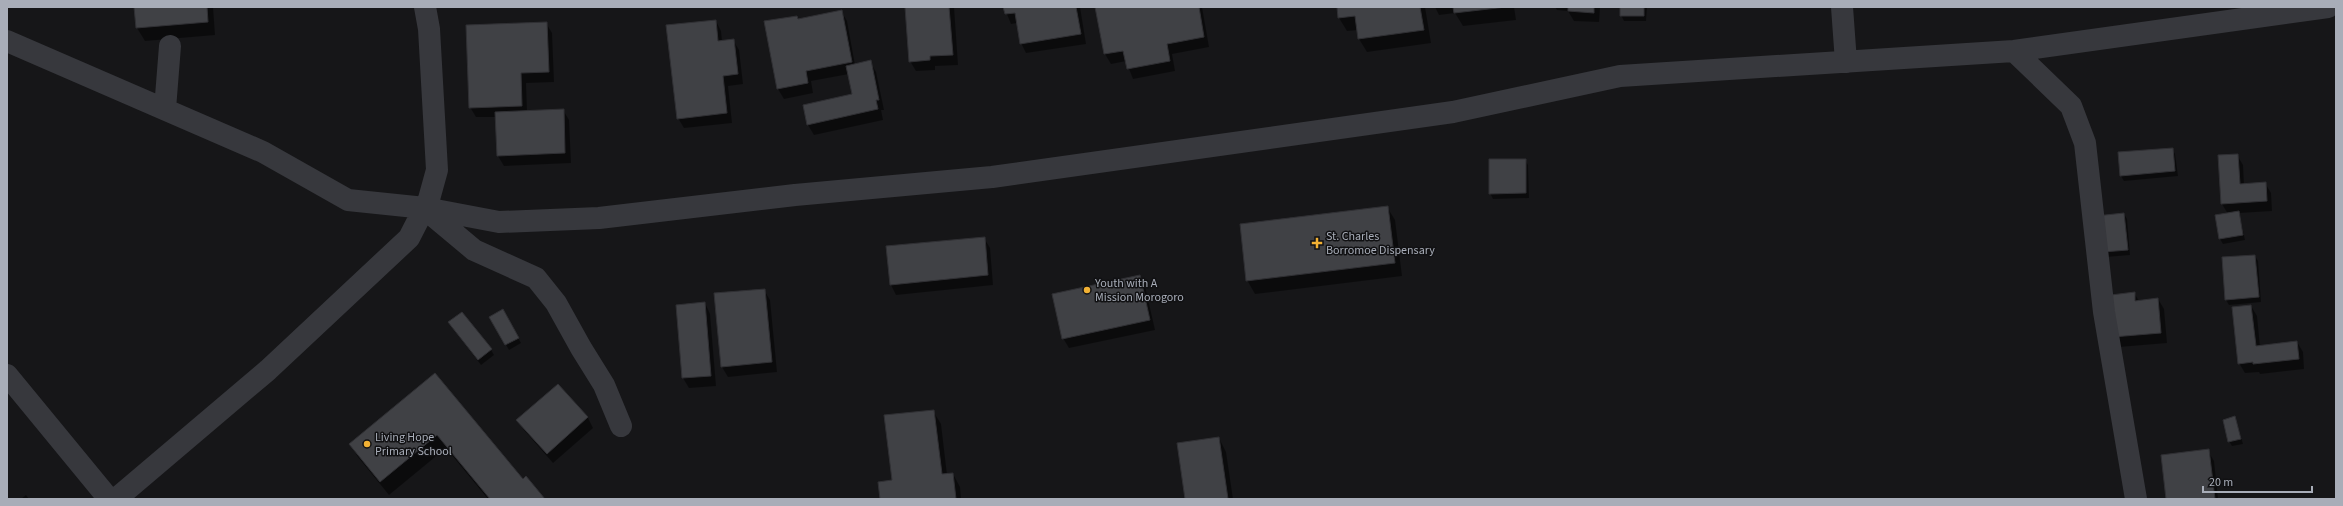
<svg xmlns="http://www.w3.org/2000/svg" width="2343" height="506" font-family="'Source Sans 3',sans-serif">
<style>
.shadow{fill:#0007}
.building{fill:#404145;stroke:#303034}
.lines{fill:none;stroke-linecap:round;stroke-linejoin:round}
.minor{stroke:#37383d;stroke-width:22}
.poi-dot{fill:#f2b134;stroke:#111113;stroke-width:1.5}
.labels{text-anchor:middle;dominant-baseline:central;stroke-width:3;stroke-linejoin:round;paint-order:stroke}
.poi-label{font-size:12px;fill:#a8adb8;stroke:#111113;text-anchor:start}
</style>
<rect width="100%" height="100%" fill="#161618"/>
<path class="shadow" d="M135 7H213L215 35 145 41 137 28Z
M906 7H954L958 65 935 66V70L916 71 910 61Z
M1004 7H1080L1086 44 1026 53 1021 43 1017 23 1011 24Z
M1096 7H1202L1209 47 1172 54 1175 71 1133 79 1126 61 1111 64 1105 54Z
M1338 7H1425L1431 43 1367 52 1359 39 1358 30 1347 31 1339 18Z
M1435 7H1514L1516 20 1463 26 1455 13 1439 15Z
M1555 7H1600L1599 22 1574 21 1568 11 1557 10Z
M1621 7H1647L1646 21H1624L1621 15Z
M841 11 847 21 855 65 870 62 876 72 884 110H881L883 120 814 135 808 125 804 105 853 94 849 74 811 81 813 93 784 99 778 89 798 20Z
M716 21 721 31 722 41 733 40 739 50 743 84 728 86 732 123 684 128 678 118Z
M546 23 552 33 554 82 526 83 527 111 563 110 569 120 571 163 504 166 498 156 496 117H476L470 107Z
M2172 149 2175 154 2178 176 2124 181 2121 176Z
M2237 155 2243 165 2244 185 2265 183 2271 193 2272 211 2239 213 2245 240 2223 244 2220 239 2228 214 2222 204Z
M1525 160 1528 165 1529 198 1493 199 1490 193Z
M1387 207 1395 220 1402 276 1255 294 1247 280Z
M2124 214 2127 219 2130 255 2094 258Z
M984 238 990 248 993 285 896 295 891 285Z
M2255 256 2258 261 2261 302 2229 305 2226 300Z
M1139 276 1145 286 1155 330 1069 348 1063 338Z
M764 290 770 300 777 372 728 377 722 367 715 294Z
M2134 293 2139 301 2158 299 2164 309 2167 343 2107 348Z
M705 303 710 314 716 386 689 388 683 378Z
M2251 306 2257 316 2260 347 2297 342 2303 352 2304 369 2260 374 2259 372 2245 373 2239 363Z
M502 310 521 343 509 350 490 317Z
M449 323 491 350 494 355 481 365Z
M435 375 522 480 544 499H488L446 448 389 495 358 457 350 444Z
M558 385 588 418 593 428 553 463 524 430 518 420Z
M933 411 941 424 947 475 953 474 960 487 961 499H881Z
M2235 417 2243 444 2232 446 2229 441Z
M1219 438 1226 452 1233 499H1186Z
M2208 451 2214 461 2218 499H2167Z
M26 495 29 499H21Z"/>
<path class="building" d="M134 7H207L208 22 136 28Z
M905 7H949L953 55 930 56V60L909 62Z
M1003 7H1076L1081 34 1020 44 1015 13 1005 14Z
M1095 7H1199L1204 37 1167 44 1170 61 1127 69 1123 51 1104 54Z
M1337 7H1420L1424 30 1358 39 1355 16 1338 18Z
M1453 7H1506L1454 13Z
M1568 7H1594V13L1568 11Z
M1620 7H1644V16H1620Z
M842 10 852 62 806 71 808 83 777 89 764 21 797 16 798 19Z
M716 20 718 41 734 39 738 74 723 76 727 113 677 119 666 25Z
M547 22 549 72 521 73 522 106 469 108 466 25Z
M871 60 879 100H876L878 109 807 125 803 105 852 94 846 66Z
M564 109 565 153 497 156 495 112Z
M2173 148 2175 171 2120 176 2118 152Z
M2238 154 2240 184 2266 182 2267 201 2221 204 2218 155Z
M1489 159H1526V193L1489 194Z
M1388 206 1395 263 1246 281 1240 224Z
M2239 211 2243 235 2219 239 2215 215Z
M2124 213 2128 250 2090 253 2087 217Z
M985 237 988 275 890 285 886 246Z
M2255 255 2259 297 2225 300 2222 257Z
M1140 275 1150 320 1062 339 1052 294Z
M765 289 772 362 721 367 714 293Z
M2135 292V301L2158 298 2161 333 2100 338 2111 295Z
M705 302 711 376 682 378 676 305Z
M2251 305 2256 346 2297 341 2299 359 2253 364V362L2238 364 2232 307Z
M503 309 519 338 505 345 489 317Z
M462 312 492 349 478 360 448 322Z
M435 373 523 479 526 476 545 499H490L437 435 380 482 349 444Z
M558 384 588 417 547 454 516 420Z
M934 410 942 474 953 473 956 499H880L878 482 892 480 884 415Z
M2235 416 2241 439 2228 442 2223 420Z
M1219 437 1228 499H1185L1177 443Z
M2209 449 2215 499H2166L2161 455Z"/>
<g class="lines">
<path class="minor" d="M1842 7 1846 62
M7 41 263 152 348 200 425 208 499 222 599 218 795 195 992 177 1453 112 1620 76 2014 51 2328 7
M2014 51 2071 106 2085 143 2104 312 2136 499
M165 109 170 46
M425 209 474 250 536 278 556 303 581 348 604 385 621 426
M7 375 109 499
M116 499 268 370 409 238 429 199 437 170 429 29 425 7"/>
</g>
<g class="poi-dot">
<path d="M1315 237h4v4h4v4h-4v4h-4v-4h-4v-4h4z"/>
<circle cx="1087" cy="290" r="4"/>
<circle cx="367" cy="444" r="4"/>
</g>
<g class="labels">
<g class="poi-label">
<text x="1326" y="236">St. Charles<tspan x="1326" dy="14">Borromoe Dispensary</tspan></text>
<text x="1095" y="283">Youth with A<tspan x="1095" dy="14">Mission Morogoro</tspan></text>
<text x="375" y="437">Living Hope<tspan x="375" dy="14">Primary School</tspan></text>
</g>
</g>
<rect width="2343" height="506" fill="none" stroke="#a8adb8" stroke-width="16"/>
<path d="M2203 486v6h109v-6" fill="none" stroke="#a8adb8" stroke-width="2"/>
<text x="2209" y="486" font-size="12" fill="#a8adb8" stroke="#111113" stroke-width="3" paint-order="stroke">20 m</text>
</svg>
